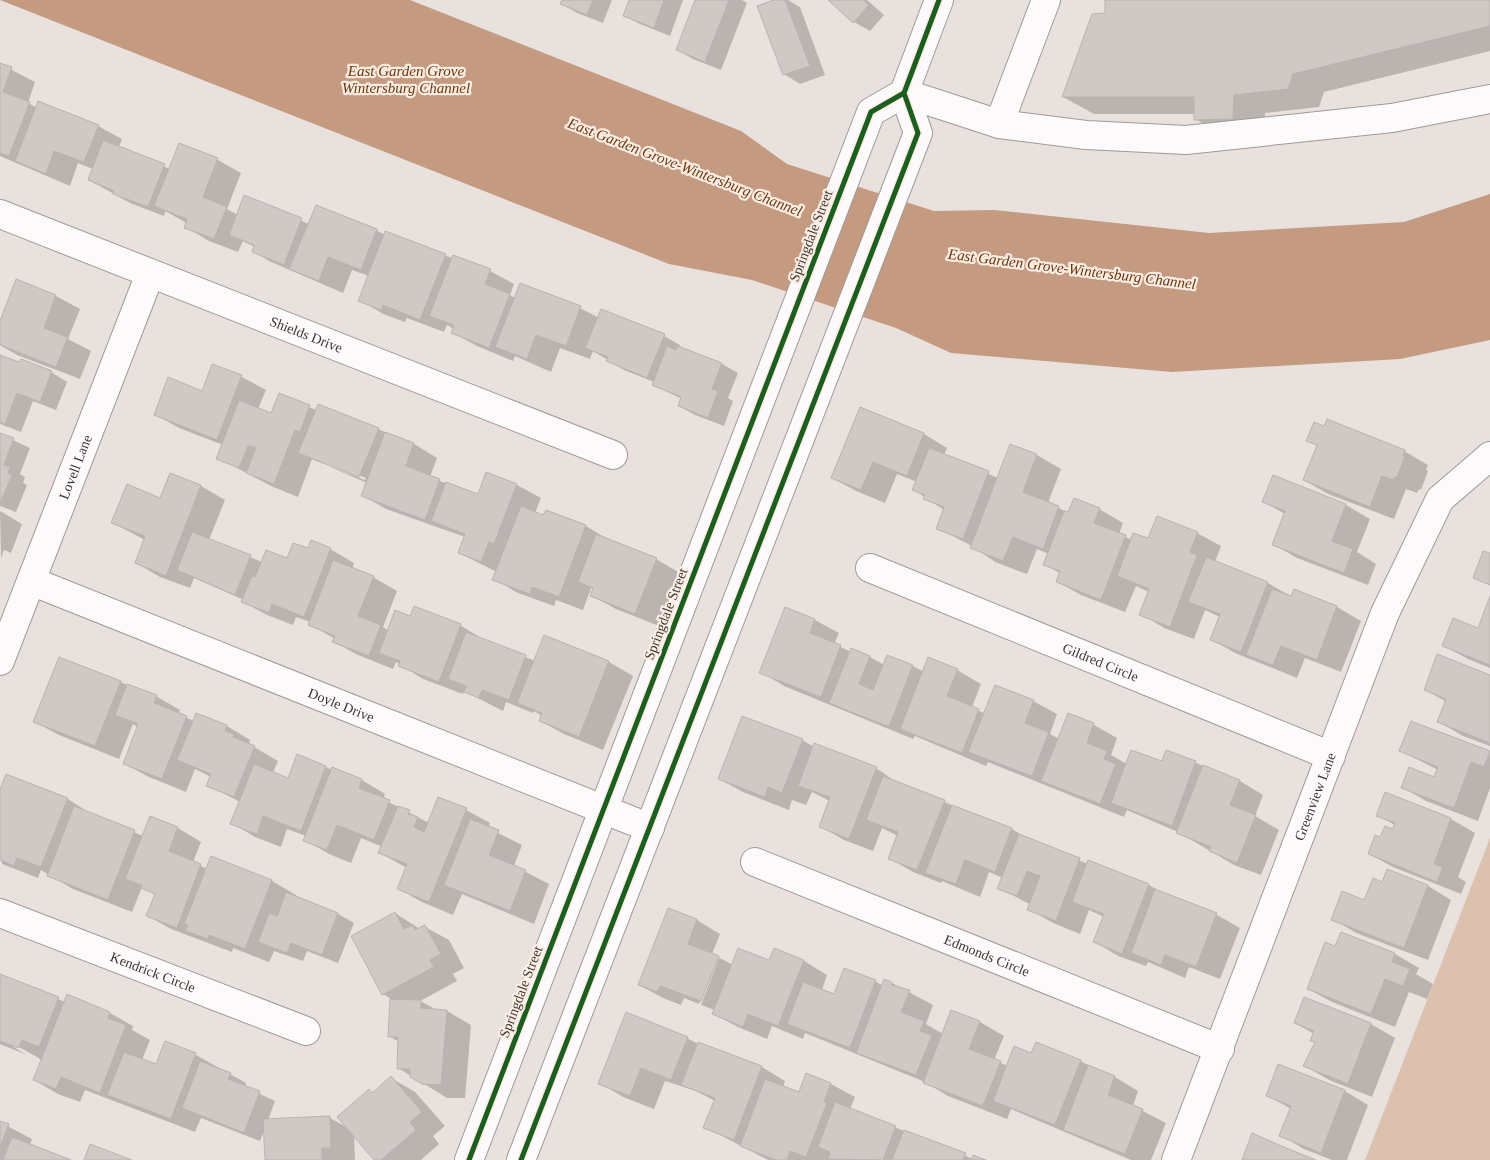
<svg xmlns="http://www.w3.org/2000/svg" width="1490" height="1160" font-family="Georgia,serif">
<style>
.green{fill:#dcc1af}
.water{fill:#c49b81}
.shadow{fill:#0003;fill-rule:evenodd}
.building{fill:#cfc9c5;stroke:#b9b3b0}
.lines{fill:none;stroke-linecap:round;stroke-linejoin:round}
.minor-casing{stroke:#a09a97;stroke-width:30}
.major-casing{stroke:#a09a97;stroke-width:30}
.minor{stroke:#fcfafa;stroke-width:28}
.major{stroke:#fcfafa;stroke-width:28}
.cycleway-casing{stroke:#fcede4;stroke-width:8}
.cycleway{stroke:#1b5e20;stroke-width:5}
.labels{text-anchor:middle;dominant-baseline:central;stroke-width:4.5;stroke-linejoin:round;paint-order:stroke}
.street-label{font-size:14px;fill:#3a3531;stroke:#fcede4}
.water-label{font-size:15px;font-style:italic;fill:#6a3609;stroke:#fcede4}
</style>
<rect width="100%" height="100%" fill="#e9e1dd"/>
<path class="green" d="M1490 838V1160H1365Z"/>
<path class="water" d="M0 0H410L741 131 787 164 934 211 994 210 1209 233 1404 222 1490 194V340L1400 359 1172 372 951 353 896 328 752 280 669 264Z"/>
<path class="shadow" d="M563 0H612L603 23 577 13 562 4Z
M630 0H683L670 36 640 24 624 15Z
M696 0H742L747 3 721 70 693 59 678 50Z
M778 0H788L800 7 825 75 800 84 784 74Z
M830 0H867L884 15 870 31 854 22Z
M1106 0H1490V51L1324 92 1319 107 1265 113 1264 136 1227 137 1195 119V114H1094L1063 97 1106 14Z
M0 64 35 82 28 103 37 108 98 126 122 139 119 147 170 169 180 145 218 160 241 173 227 209 238 215 245 197 309 224 376 230 385 235 490 271 514 284 510 295 515 298 580 308 599 318 664 336 680 345 679 347 722 364 738 373 728 398 733 401 724 426 695 415 679 406 682 399 653 385 654 382 624 370 593 351 590 359 560 348 551 372 515 356 513 361 477 346 453 333 454 329 447 325 444 332 407 318 405 322 383 314 360 300 369 276 352 270 343 293 269 261 253 251 255 247 243 241 238 252 209 241 186 227 187 223 165 211 164 216 130 203 89 180 93 169 78 163 70 186 0 156Z
M17 281 56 296 80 309 68 339 91 351 80 379 17 355 0 345V324Z
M0 356 51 372 67 382 56 410 33 401 21 432 0 424Z
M213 365 242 377 266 390 258 409 272 415 280 395 316 410 378 429 414 444 437 458 430 477 478 496 487 473 517 485 541 498 535 513 586 526 609 540 656 559 680 573 659 626 616 609 592 596 594 590 591 588 583 610 556 600 554 606 518 593 494 579 497 572 459 553 465 537 386 509 362 495 367 483 312 459 298 497 271 486 218 458 223 445 179 428 155 414 203 392ZM323 461 366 478 365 480 323 464Z
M861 408 924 434 947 448 944 455 998 478 1010 445 1037 455 1061 469 1048 503 1069 513 1099 509 1123 523 1119 534 1132 540 1197 533 1221 546 1215 562 1268 583 1292 597 1294 590 1337 607 1361 621 1341 672 1305 658 1297 678 1235 653 1211 639 1220 617 1205 610 1194 639 1164 628 1141 614 1149 592 1136 586 1125 612 1081 595 1058 582 1061 574 1045 564 1049 554 1037 549 1027 574 995 562 972 546 937 528 944 510 914 490 917 482 897 474 885 503 856 491 832 478Z
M0 434 30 448 20 474 25 477 23 483 27 485 16 512 0 506Z
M1308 441 1404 451 1428 465 1426 470 1428 471 1421 490 1419 489 1417 493 1406 489 1394 519 1328 494 1304 480 1317 446Z
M171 474 201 486 225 500 209 540 262 562 288 560 308 550 330 549 354 563 352 569 373 577 397 591 383 627 389 631 411 618 460 625 484 640 535 661 545 637 609 662 633 676 603 750 564 734 540 721 542 716 534 711 533 713 506 702 503 711 464 691 463 694 423 679 396 662 393 669 358 655 334 642 335 639 309 624 310 622 296 617 293 625 267 615 243 602 244 600 194 578 190 588 160 577 136 563 145 540 113 523 161 499Z
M1273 477 1346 505 1370 519 1357 552 1376 564 1368 585 1297 558 1273 544 1285 514 1264 502Z
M0 511 22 524 11 553 4 550 1 558Z
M1490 600V668L1468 659 1444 646 1478 629Z
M785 609 815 620 839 633 834 644 851 652 870 657 884 665 913 666 924 672 957 670 981 684 972 707 985 714 1033 701 1057 714 1050 734 1059 739 1068 715 1094 725 1117 738 1111 755 1127 764 1162 763 1167 751 1240 781 1263 795 1255 816 1279 830 1261 875 1234 865 1178 832 1127 810 1124 817 988 762 986 766 915 736 913 739 784 686 761 672Z
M1490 676V746L1463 736 1439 722 1447 702 1425 690Z
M120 682 156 696 180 710 178 714 194 721 197 715 227 726 250 740 249 744 278 761 273 773 289 779 326 767 332 770 333 768 362 780 385 794 383 799 429 823 466 810 490 823 488 828 522 845 514 866 549 884 534 924 462 894 453 915 422 902 399 889 407 868 380 853 383 847 361 838 351 863 329 854 305 840 306 836 287 829 281 847 255 837 232 823 240 802 208 785 211 777 195 769 186 792 149 777 125 764 139 728 133 724 119 759 59 735 35 722Z
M1412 723 1490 753V788L1478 821 1426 801 1402 787 1435 778 1438 770 1401 751Z
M802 740 814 747 876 768 899 784 1012 829 1030 840 1088 864 1149 885 1167 895 1217 915 1240 928 1220 979 1189 967 1185 978 1148 962 1146 966 1118 956 1095 942 1104 917 1089 910 1080 934 1053 923 1029 909 1031 905 999 888 1003 878 989 872 980 897 942 881 941 883 913 872 889 858 898 836 882 828 873 851 844 840 820 826 830 801 812 792 806 805 792 800 789 810 743 792 719 779Z
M0 794 68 799 91 814 143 836 178 828 201 842 193 862 207 869 212 858 272 881 296 895 295 897 338 914 354 923 338 963 307 951 303 961 274 951 269 962 233 948 232 952 171 929 148 916 156 895 142 887 132 912 73 889 41 870 38 878 2 864Z
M1386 794 1451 819 1475 833 1458 877 1466 882 1461 894 1393 867 1369 854 1381 839 1394 831 1396 826 1378 815Z
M1383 883 1428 886 1451 900 1428 960 1356 933 1333 919 1365 902Z
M669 910 697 920 720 934 712 954 733 965 769 962 774 950 804 961 827 975 822 990 835 995 875 981 883 986 892 983 933 1005 926 1024 943 1034 952 1011 980 1022 1004 1036 994 1060 1008 1066 1032 1055 1080 1061 1115 1077 1138 1091 1133 1106 1166 1123 1151 1160H1131L1011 1109 1007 1119 948 1096 925 1082 805 1033 803 1039 772 1026 767 1039 738 1027 714 1014 715 1010 701 1005 719 958H716L699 1004 684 998 681 1005 663 998 639 985Z
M395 913 420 929 425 927 449 940 464 968 453 974 457 981 420 1001 437 1010 447 1011 471 1025 465 1098H447L398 1068 399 1042 389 1036 391 999 383 994Z
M1341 933 1395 954 1419 968 1416 974 1433 984 1427 999 1409 992 1395 1027 1332 1002 1308 989 1336 948Z
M0 975 65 1002 110 1013 133 1026 132 1030 150 1040 142 1060 157 1066 165 1043 196 1055 246 1083 245 1087 275 1101 268 1120 330 1118 348 1128 369 1091 373 1094 391 1078 415 1092 445 1126 433 1136 439 1144 421 1160H376L354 1134 355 1160H266L265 1128 260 1141 201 1118 195 1132 85 1090 80 1102 58 1094 34 1080 42 1060 14 1044 12 1046 27 1055 0 1044Z
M1305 998 1371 1024 1395 1038 1372 1097 1329 1080 1305 1066 1316 1043 1312 1040 1314 1034 1295 1023Z
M687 1038 698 1044 762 1067 785 1081 783 1087 799 1094 807 1074 831 1084 855 1097 850 1109 973 1159 982 1160H768L705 1127 715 1101 696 1091 665 1081 654 1109 623 1097 600 1083Z
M1279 1066 1345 1091 1368 1105 1347 1160H1332L1304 1149 1280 1135 1291 1109 1267 1095Z
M0 1122 32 1139 30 1145 67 1160H0Z"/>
<path class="building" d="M562 0H593L587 15 560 4Z
M629 0H664L654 28 623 16Z
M695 0H729L705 62 676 50Z
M774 0H785L810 66 783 75 757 6Z
M828 0H863L869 5 853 23Z
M1105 0H1490V26L1293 74 1288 89 1234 95 1233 119 1194 120V97H1062L1092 14 1105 13Z
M0 63 12 67 3 92 30 102 9 156 0 153Z
M38 101 99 125 84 162 54 151 46 174 15 161Z
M103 140 165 164 148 207 113 194 114 191 88 180Z
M179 143 218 158 203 197 227 207 214 239 184 228 187 219 154 206Z
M244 195 302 218 284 265 252 252 254 245 229 235Z
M316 205 377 229 361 270 328 257 319 281 289 269Z
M385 231 446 254 420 320 383 305 381 310 358 301Z
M453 255 491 269 485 284 510 294 489 348 451 333 454 325 429 316Z
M16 279 56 295 44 328 68 337 56 367 0 345V321Z
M520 283 581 306 566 346 536 335 527 359 495 347Z
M601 309 665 334 647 378 606 361 608 357 585 348Z
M667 346 676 350 678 346 722 363 712 389 718 391 708 418 678 406 681 397 652 385Z
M0 355 19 362 21 359 52 371 40 402 17 393 5 424 0 422Z
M212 364 242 375 217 440 154 415 168 377 202 391Z
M279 393 310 405 300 432 295 430 274 484 246 473 256 448 248 446 239 468 216 459 239 400 271 413Z
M318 404 379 428 359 477 298 453Z
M860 407 924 433 907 476 873 462 861 490 831 478Z
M1327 419 1405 450 1403 456 1405 457 1397 477H1395L1393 480 1382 476 1370 507 1303 480 1317 445 1306 441 1314 422 1324 426Z
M385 432 414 443 406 466 440 479 425 520 361 496Z
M0 433 14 438 4 465 10 467 8 473 12 475 0 504Z
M1010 444 1037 454 1023 492 1059 506 1043 549 1013 537 1003 561 970 548Z
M929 448 989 471 963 539 936 529 944 507 923 499 925 495 912 490Z
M486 472 517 484 494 544 489 542 481 562 458 553 465 534 431 521 446 482 478 494Z
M170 473 201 485 166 576 135 563 145 536 111 523 127 484 160 498Z
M1273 475 1346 504 1332 541 1353 549 1344 573 1272 545 1285 511 1262 502Z
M1074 498 1100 508 1094 523 1126 535 1101 600 1056 582 1060 571 1043 565 1064 511 1068 512Z
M521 506 543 515 546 510 586 525 559 597 532 587 530 594 492 580Z
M1157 516 1198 532 1190 552 1197 555 1170 627 1139 615 1149 589 1117 576 1133 533 1148 538Z
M192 532 251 555 235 595 177 570Z
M596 534 657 558 635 614 590 596 593 588 578 582Z
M311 540 331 548 304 617 272 604 269 613 241 602 252 576 255 577 266 550 287 558 293 543 308 548Z
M1483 551 1490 553V585L1473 578Z
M1206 557 1268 582 1241 652 1210 640 1220 614 1188 602Z
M333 560 374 576 358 616 381 625 369 656 332 642 335 636 308 625Z
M1272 589 1291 596 1294 589 1337 606 1317 660 1281 646 1273 665 1246 655Z
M1490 596V665L1442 646 1453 618 1478 628Z
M414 606 461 624 439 682 398 666 400 661 379 653 395 610 410 616Z
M785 607 815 619 810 633 841 645 821 697 759 673Z
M466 632 526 655 509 700 482 690 479 698 464 692 466 686 448 679Z
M544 635 609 661 579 737 539 721 542 713 517 703Z
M851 648 870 656 859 684 873 690 887 655 913 665 889 727 829 703Z
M1437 654 1490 675V743L1437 722 1446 699 1424 690Z
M59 657 121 681 95 746 33 722Z
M928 657 958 669 947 696 979 709 962 753 900 729Z
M127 684 157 695 154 703 187 716 162 779 123 764 138 724 115 715Z
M995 685 1034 700 1025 723 1049 732 1032 776 968 752Z
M196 713 227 725 225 731 234 734 233 737 255 746 234 797 206 786 211 774 177 760Z
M1068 713 1094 723 1087 743 1107 751 1104 759 1116 764 1100 804 1041 781Z
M742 716 803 739 782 793 768 787 765 797 718 779Z
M1411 721 1490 751 1484 767 1471 762 1454 808 1401 788 1409 767 1434 777 1438 767 1399 751Z
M814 743 877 767 849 839 819 827 830 797 798 786Z
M1131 750 1162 761 1166 750 1196 761 1172 826 1111 803Z
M297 754 326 766 301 831 263 816 257 834 230 824 254 764 288 778Z
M1203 765 1240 780 1230 805 1256 815 1237 863 1209 851 1211 847 1176 833Z
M332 767 362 779 359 788 390 800 374 840 337 825 327 850 303 841Z
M6 774 68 798 41 867 17 858 14 866 0 860V790Z
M883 776 945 800 917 870 888 859 898 832 866 820Z
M1385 792 1451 818 1434 864 1443 867 1437 882 1368 854 1375 835 1380 837 1385 826 1393 829 1395 823 1376 816Z
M438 797 467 808 429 902 397 889 407 864 378 853 398 806 410 810 408 814 418 817 414 827 424 832Z
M952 805 1012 828 995 872 965 860 956 884 925 873Z
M74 806 135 830 108 900 47 876Z
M150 816 178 827 169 851 201 864 177 928 146 916 155 894 141 888 142 885 125 879Z
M470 819 499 830 489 855 526 870 510 911 444 885Z
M1019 834 1080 858 1056 921 1027 910 1040 876 1027 871 1017 896 997 889Z
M211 856 272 880 245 949 209 935 208 939 185 931 188 925 184 924Z
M1088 860 1149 884 1122 954 1093 942 1104 914 1072 902Z
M1387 869 1428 885 1404 948 1331 920 1342 891 1364 900 1373 878 1382 882Z
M1155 889 1217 913 1196 967 1165 955 1161 965 1131 953Z
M286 892 338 913 322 955 291 943 287 953 258 942 269 913 277 916Z
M668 908 697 919 688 944 719 956 701 1001 660 986 657 992 638 985Z
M395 912 404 929 412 925 415 930 425 925 441 954 430 960 434 967 382 995 351 936Z
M1341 932 1395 953 1392 962 1410 969 1403 986 1385 979 1371 1014 1307 989 1325 942 1335 946Z
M738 948 769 960 774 948 804 960 778 1026 748 1014 743 1027 712 1014Z
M844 968 876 980 850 1048 787 1024 803 982 834 994Z
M0 974 59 997 39 1047 22 1040 19 1048 0 1041Z
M884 979 892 982V985L910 990 901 1012 924 1021 920 1031 932 1035 916 1075 856 1053Z
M67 994 110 1012 108 1018 126 1025 100 1093 61 1077 56 1089 33 1080Z
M1304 997 1371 1023 1348 1084 1303 1066 1315 1042 1310 1041 1314 1031 1294 1023Z
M390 999 421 1000V1008L447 1010 441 1085 422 1084 410 1077V1069H397L398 1037H388Z
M951 1010 980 1021 969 1049 1001 1061 983 1106 923 1083Z
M626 1012 688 1037 671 1080 641 1068 630 1096 598 1084Z
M165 1041 196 1053 171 1119 107 1095 124 1052 156 1064Z
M698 1042 762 1066 734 1140 703 1128 715 1098 681 1085Z
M1036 1042 1081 1060 1055 1125 993 1101 1014 1046 1031 1053Z
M200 1061 231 1073 228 1079 260 1091 244 1133 182 1108Z
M1278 1064 1345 1090 1321 1153 1279 1136 1291 1106 1266 1096Z
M1088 1065 1115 1076 1108 1095 1143 1109 1125 1154 1063 1130Z
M806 1073 831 1083 824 1102 827 1103 806 1157 790 1151 787 1160H776L740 1146 765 1079 799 1092Z
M391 1076 422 1112 410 1122 416 1130 381 1160H374L337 1117 369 1089 372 1093Z
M835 1102 896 1126 883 1160 828 1159 830 1152 818 1147Z
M330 1116 331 1148H322V1160H265L263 1119Z
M0 1121 9 1124 0 1147Z
M904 1130 966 1153 963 1160H892Z
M1252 1133 1286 1148 1316 1160H1242Z
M12 1137 71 1160H3Z
M90 1144 132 1160H84Z
M973 1155 986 1160H971Z"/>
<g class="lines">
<g class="minor-casing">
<g id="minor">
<path d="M904 93 999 124 1086 135 1186 140 1392 118 1490 99"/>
<path d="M999 124 1046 0"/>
<path id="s1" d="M0 214 613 455"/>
<path id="s2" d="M870 568 1331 756"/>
<path id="s3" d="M31 581 650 828"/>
<path id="s4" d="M0 661 150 274"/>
<path id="s5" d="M755 862 1220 1049"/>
<path id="s6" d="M0 913 306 1031"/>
<path id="s7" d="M1176 1160 1385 613 1440 499 1490 456"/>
</g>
</g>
<g class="major-casing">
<path id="major" d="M469 1160 871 112 904 93 939 0
M521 1160 918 133 904 93"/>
</g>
<use href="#minor" class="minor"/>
<use href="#major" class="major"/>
<g class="cycleway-casing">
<path id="cycleway" d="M469 1160 871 112 904 93 939 0
M521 1160 918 133 904 93"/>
</g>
<use href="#cycleway" class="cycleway"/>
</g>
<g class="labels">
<g class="street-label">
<text transform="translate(811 236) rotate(-69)">Springdale Street</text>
<text stroke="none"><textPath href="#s1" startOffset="329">Shields Drive</textPath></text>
<text stroke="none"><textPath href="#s4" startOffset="208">Lovell Lane</textPath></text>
<text transform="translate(666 614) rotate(-69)">Springdale Street</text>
<text stroke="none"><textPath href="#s2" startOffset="249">Gildred Circle</textPath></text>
<text stroke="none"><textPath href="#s3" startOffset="334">Doyle Drive</textPath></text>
<text stroke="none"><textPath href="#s7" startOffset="389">Greenview Lane</textPath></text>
<text stroke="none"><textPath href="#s5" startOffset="250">Edmonds Circle</textPath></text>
<text stroke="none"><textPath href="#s6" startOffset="164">Kendrick Circle</textPath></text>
<text transform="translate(521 992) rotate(-69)">Springdale Street</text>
</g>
<g class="water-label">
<text x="406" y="71">East Garden Grove<tspan x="406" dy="17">Wintersburg Channel</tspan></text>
<text transform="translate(685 167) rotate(21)">East Garden Grove-Wintersburg Channel</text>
<text transform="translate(1072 269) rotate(7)">East Garden Grove-Wintersburg Channel</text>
</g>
</g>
</svg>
